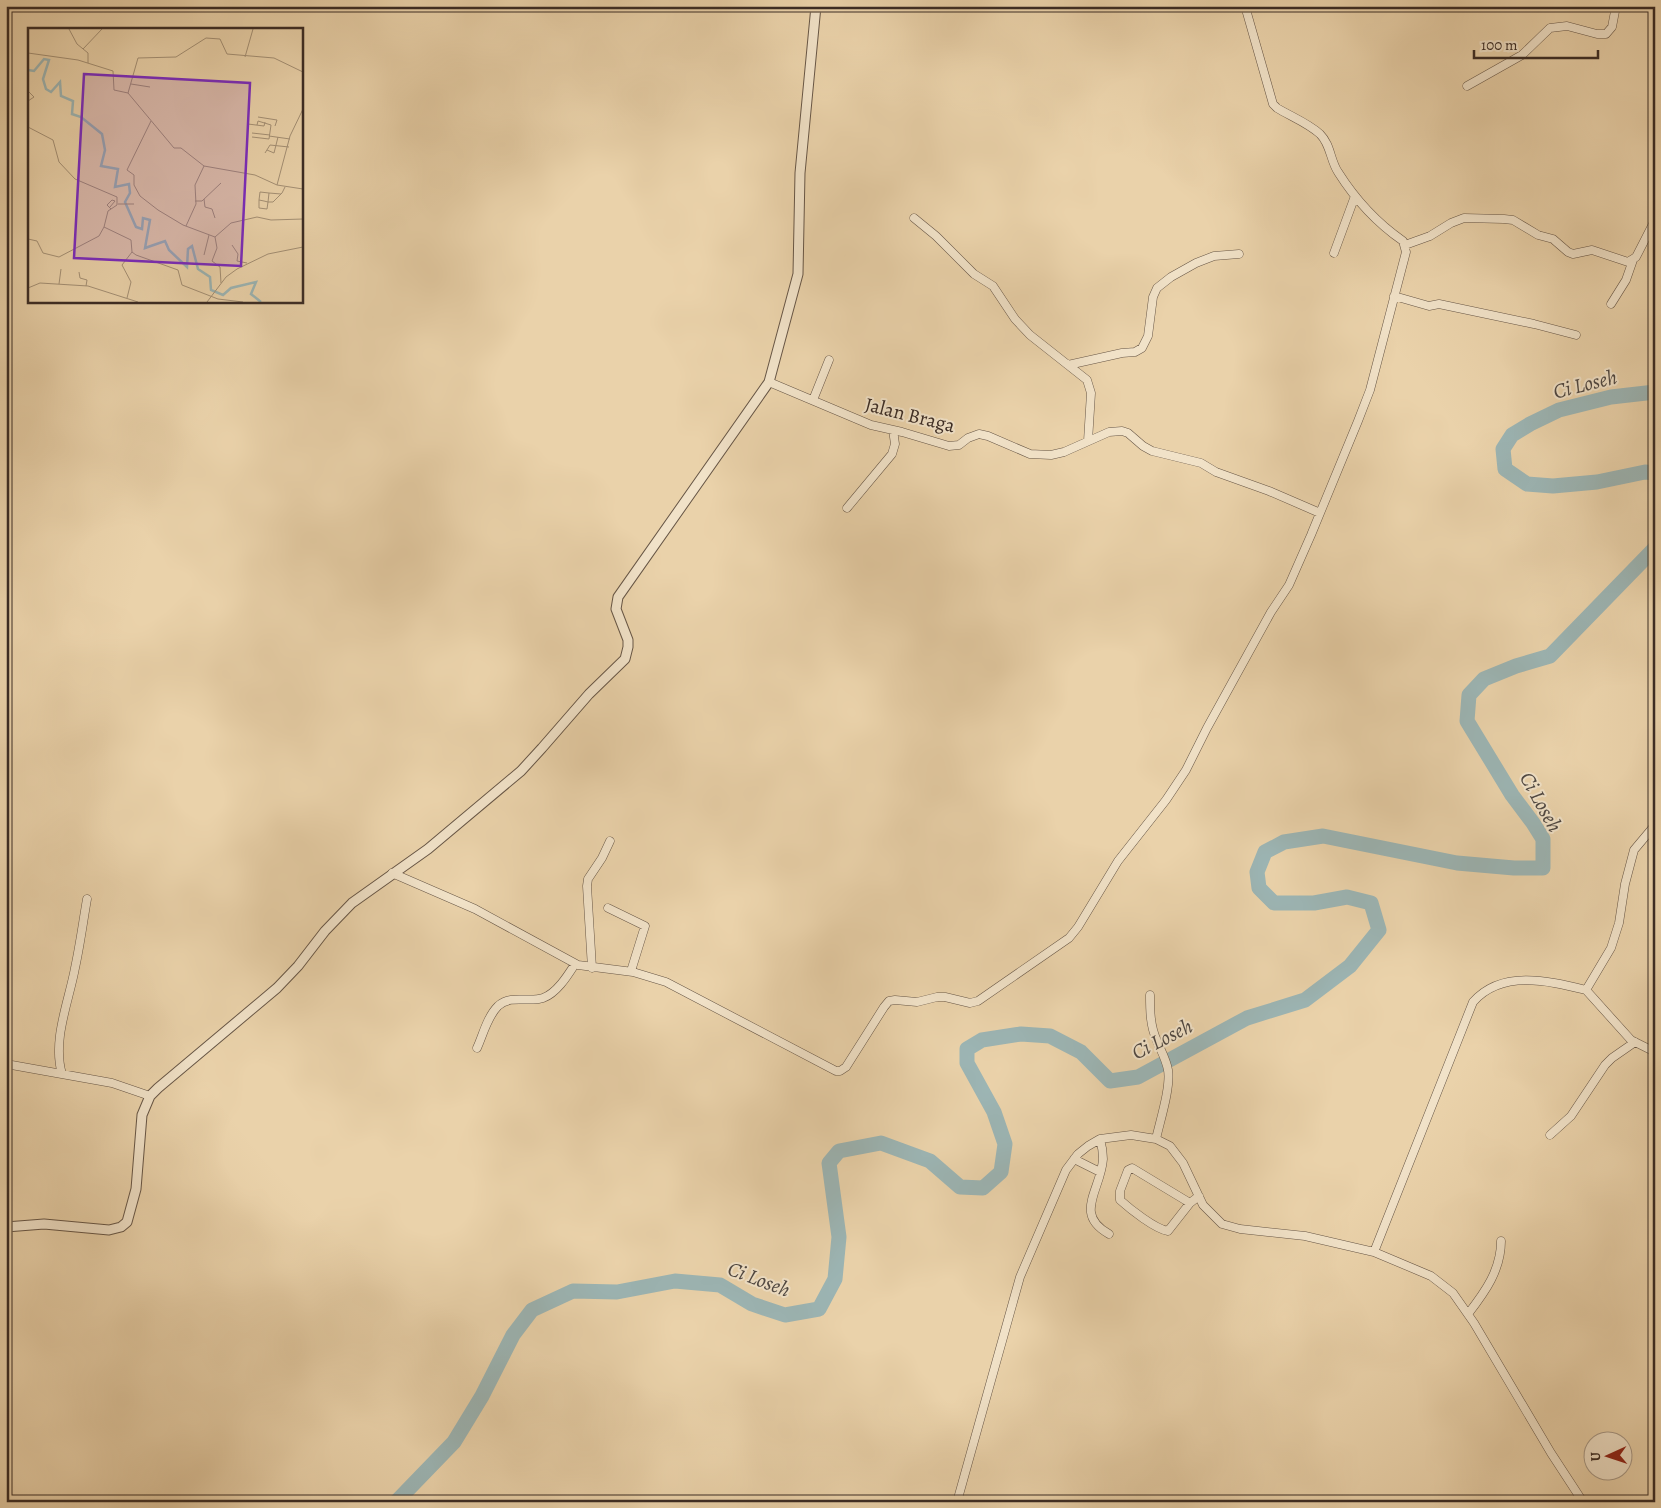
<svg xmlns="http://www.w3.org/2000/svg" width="1661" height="1508" font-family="Alegreya,serif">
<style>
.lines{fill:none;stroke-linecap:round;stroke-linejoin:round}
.river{stroke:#9cb5b4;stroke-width:15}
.minor-casing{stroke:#675646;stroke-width:9}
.tertiary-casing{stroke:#675646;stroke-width:11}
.minor{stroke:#f1e2c8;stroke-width:8}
.tertiary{stroke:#f1e2c8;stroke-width:9}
.labels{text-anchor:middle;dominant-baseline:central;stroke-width:4;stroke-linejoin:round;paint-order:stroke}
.street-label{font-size:20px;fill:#3b2c25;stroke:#f1e2c8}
.water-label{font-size:21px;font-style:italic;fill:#4e4742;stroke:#f1e2c8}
.inset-river{fill:none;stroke:#9cb5b4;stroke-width:2.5}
.inset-road{fill:none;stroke:#a49075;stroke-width:1}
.view{fill:#7b2cbf;fill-opacity:0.15;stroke:#7b2cbf;stroke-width:2.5}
.inset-edge{fill:none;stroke:#3b2c25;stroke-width:2.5}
</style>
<rect width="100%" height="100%" fill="#ead2aa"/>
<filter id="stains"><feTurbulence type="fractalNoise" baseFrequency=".004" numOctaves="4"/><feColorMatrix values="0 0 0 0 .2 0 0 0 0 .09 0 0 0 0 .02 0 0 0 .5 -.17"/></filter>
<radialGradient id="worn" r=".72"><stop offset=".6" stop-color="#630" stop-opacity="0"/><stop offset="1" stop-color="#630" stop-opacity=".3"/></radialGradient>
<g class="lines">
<path class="river" d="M1655 392 1611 397 1559 410 1530 424 1512 435 1503 449 1505 469 1527 484 1553 486 1597 482 1645 472 1655 473
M396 1502 454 1442 482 1396 513 1335 532 1310 573 1291 617 1292 675 1281 720 1285 752 1304 785 1315 819 1309 835 1279 839 1237 829 1163 839 1151 881 1143 930 1161 960 1187 983 1188 1001 1172 1005 1144 994 1112 967 1063V1049L982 1040 1021 1034 1050 1036 1081 1052 1110 1081 1138 1077 1247 1018 1305 1000 1350 966 1379 930 1371 903 1347 897 1314 903H1274L1259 888 1257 872 1265 852 1284 842 1323 836 1457 863 1514 868H1543V839L1533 823 1512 795 1467 721 1469 695 1484 679 1516 666 1550 656 1655 548"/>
<g class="minor-casing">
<path id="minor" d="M1467 86 1522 55 1550 28 1567 26 1597 34H1606L1612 27 1616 6
M914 218 936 236 974 274 993 286 1015 319 1030 335 1087 380 1091 393 1088 441
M1405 245 1430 236 1451 223 1464 218 1504 219 1513 220 1538 235 1553 239 1568 252 1573 254 1592 250 1628 262 1636 257 1655 220
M1334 253 1355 196
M1394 296 1429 306 1439 304 1534 324 1576 335
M1611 304 1626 280 1633 260
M1068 365 1122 353 1135 352 1142 348 1148 336 1153 297 1157 288 1171 277 1196 263 1214 256 1239 254
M769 382 871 425 902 432 949 446 959 445 968 438 979 434 988 436 1030 454 1051 455 1064 452 1109 432 1122 431 1128 433 1143 446 1152 451 1201 463 1216 472 1269 491 1320 513
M813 400 829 360
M847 508 892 454 895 444 893 430
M392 873 475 909 578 965 633 972 666 982 836 1071H840L846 1067 884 1007 889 1001 895 1000 917 1002 937 997H945L970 1003 978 1001 1069 938 1078 927 1118 861 1166 800 1186 770 1207 728 1271 612 1289 585 1311 535 1358 421 1370 390 1406 252 1403 241C1377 223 1355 199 1338 172 1330 160 1331 145 1320 134 1308 123 1290 116 1277 108L1273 104 1245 6
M608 908 645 926 631 971
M592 968 587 886 588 879 602 858 610 841
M1586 990 1631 1040 1655 1052
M1150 995C1150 1010 1150 1026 1157 1041 1161 1051 1166 1059 1168 1070 1171 1087 1160 1121 1156 1139
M477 1048C483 1035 487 1017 498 1006 511 994 529 1003 543 998 557 993 568 975 575 964
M6 1064 112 1083 150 1096
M62 1074C52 1040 69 1001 75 968 80 945 83 922 87 899
M1550 1135 1571 1116 1605 1065 1612 1058 1635 1042
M1100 1139C1102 1146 1103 1152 1103 1159 1101 1190 1073 1214 1109 1234
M1074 1159 1100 1172
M1190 1203 1132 1168 1128 1170 1120 1191V1200C1130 1209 1155 1229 1168 1231L1190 1203 1199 1196
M1468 1314C1485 1292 1501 1270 1501 1241
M957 1502 1020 1277 1066 1170 1078 1154 1088 1146 1100 1139 1131 1135 1156 1139 1170 1146 1183 1163 1203 1205 1222 1224 1240 1229 1305 1236 1374 1252
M1583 1502 1551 1453 1474 1323 1453 1293 1431 1276 1374 1252 1473 1002C1502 969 1549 981 1586 990L1611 948 1619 923 1625 884 1634 850 1655 825"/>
</g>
<g class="tertiary-casing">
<path id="tertiary" d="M6 1227 44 1224 109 1230 121 1227 127 1222 136 1189 142 1115 150 1096 158 1088 277 988 298 966 325 931 352 903 428 849 521 771 542 748 589 694 625 659 628 647V640L616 609 618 597 769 382 798 274 800 173 816 6"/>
</g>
<use href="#minor" class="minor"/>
<use href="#tertiary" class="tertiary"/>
</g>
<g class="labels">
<g class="street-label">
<text transform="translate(910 415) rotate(14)">Jalan Braga</text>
</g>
<g class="water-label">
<text transform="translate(1585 384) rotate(-14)">Ci Loseh</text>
<text transform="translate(1541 802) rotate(61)">Ci Loseh</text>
<text transform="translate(1162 1039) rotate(-27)">Ci Loseh</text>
<text transform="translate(759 1279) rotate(21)">Ci Loseh</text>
</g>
</g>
<g transform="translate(28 28)">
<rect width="275" height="275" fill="#ead2aa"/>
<path class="inset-river" d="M0 42 6 43 16 31 21 32 15 51 18 61 23 64 32 54 33 68 45 73 44 86 53 89 74 106 77 122 73 138 90 141 87 159 101 156 102 165 97 174 108 199 114 201 115 190 122 192 117 220 137 213 141 222 159 239 160 221 164 218 170 241 182 249 183 262 195 267 203 260 228 254 223 266 233 274"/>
<path class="inset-road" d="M41 1 49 16 60 25V35M55 21 74 1M0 25 50 32 85 43 86 62 100 65 146 120H153L176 138 227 147 249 157 275 161M217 29 225 1M103 56 122 59M0 63 6 69 0 73M100 65 110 30 148 29 178 10 192 11 199 26 246 30 275 44M230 89 249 92 247 98M123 93 99 142 106 147V157L112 168 130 182 155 197 187 209 203 195 229 189 243 192 275 191M220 96 236 98 237 94M0 99 25 112 31 134 47 151 89 169V177L80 183 76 199M224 105 242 107M241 108 262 111M224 109 241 111 243 97 230 93 229 97M239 122 246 125 250 109M237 125 242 117 261 119M249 157 262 108 275 81M253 166 241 165 240 174 239 181 231 180V172L236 173 240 174H245L254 165 257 159M176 171 177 179 184 181 187 190M231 172 232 164 241 165M167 173H174L193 155M90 176H106M82 179 87 173 84 172 79 177 83 181M158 198 168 176 167 157 176 138M187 209 189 220 184 233 192 239 193 255M0 211 9 213 15 225 31 229 71 208 76 199 103 212 104 224 108 227 150 242 154 257 190 271 215 274M204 217 210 226 209 233 219 235M176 227 181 207M51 244 52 250 59 252 58 258M31 256 33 241M0 260 12 255 60 258 110 274M99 270 103 254 94 237 104 224M179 274 198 249 209 241 240 226 275 219"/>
<path class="view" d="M56 46 222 55 213 238 46 230Z"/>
<rect width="275" height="275" class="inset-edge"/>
</g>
<rect width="1661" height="1508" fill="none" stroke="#ead2aa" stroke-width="25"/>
<rect x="8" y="8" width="1646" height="1493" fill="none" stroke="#3b2c25" stroke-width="2.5"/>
<rect x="12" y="12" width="1636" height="1483" fill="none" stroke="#3b2c25"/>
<g transform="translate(1608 1456) rotate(267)"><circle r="24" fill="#f1e2c8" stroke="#a89987"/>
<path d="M0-4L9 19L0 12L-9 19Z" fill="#8f2418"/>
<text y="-8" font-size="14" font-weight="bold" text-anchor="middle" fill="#3b2c25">U</text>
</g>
<path d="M1474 50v8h124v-8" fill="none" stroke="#3b2c25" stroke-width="2.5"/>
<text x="1481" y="50" font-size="15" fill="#3b2c25" stroke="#f1e2c8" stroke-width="4" paint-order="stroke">100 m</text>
<rect width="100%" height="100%" filter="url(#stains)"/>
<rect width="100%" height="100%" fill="url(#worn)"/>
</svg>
